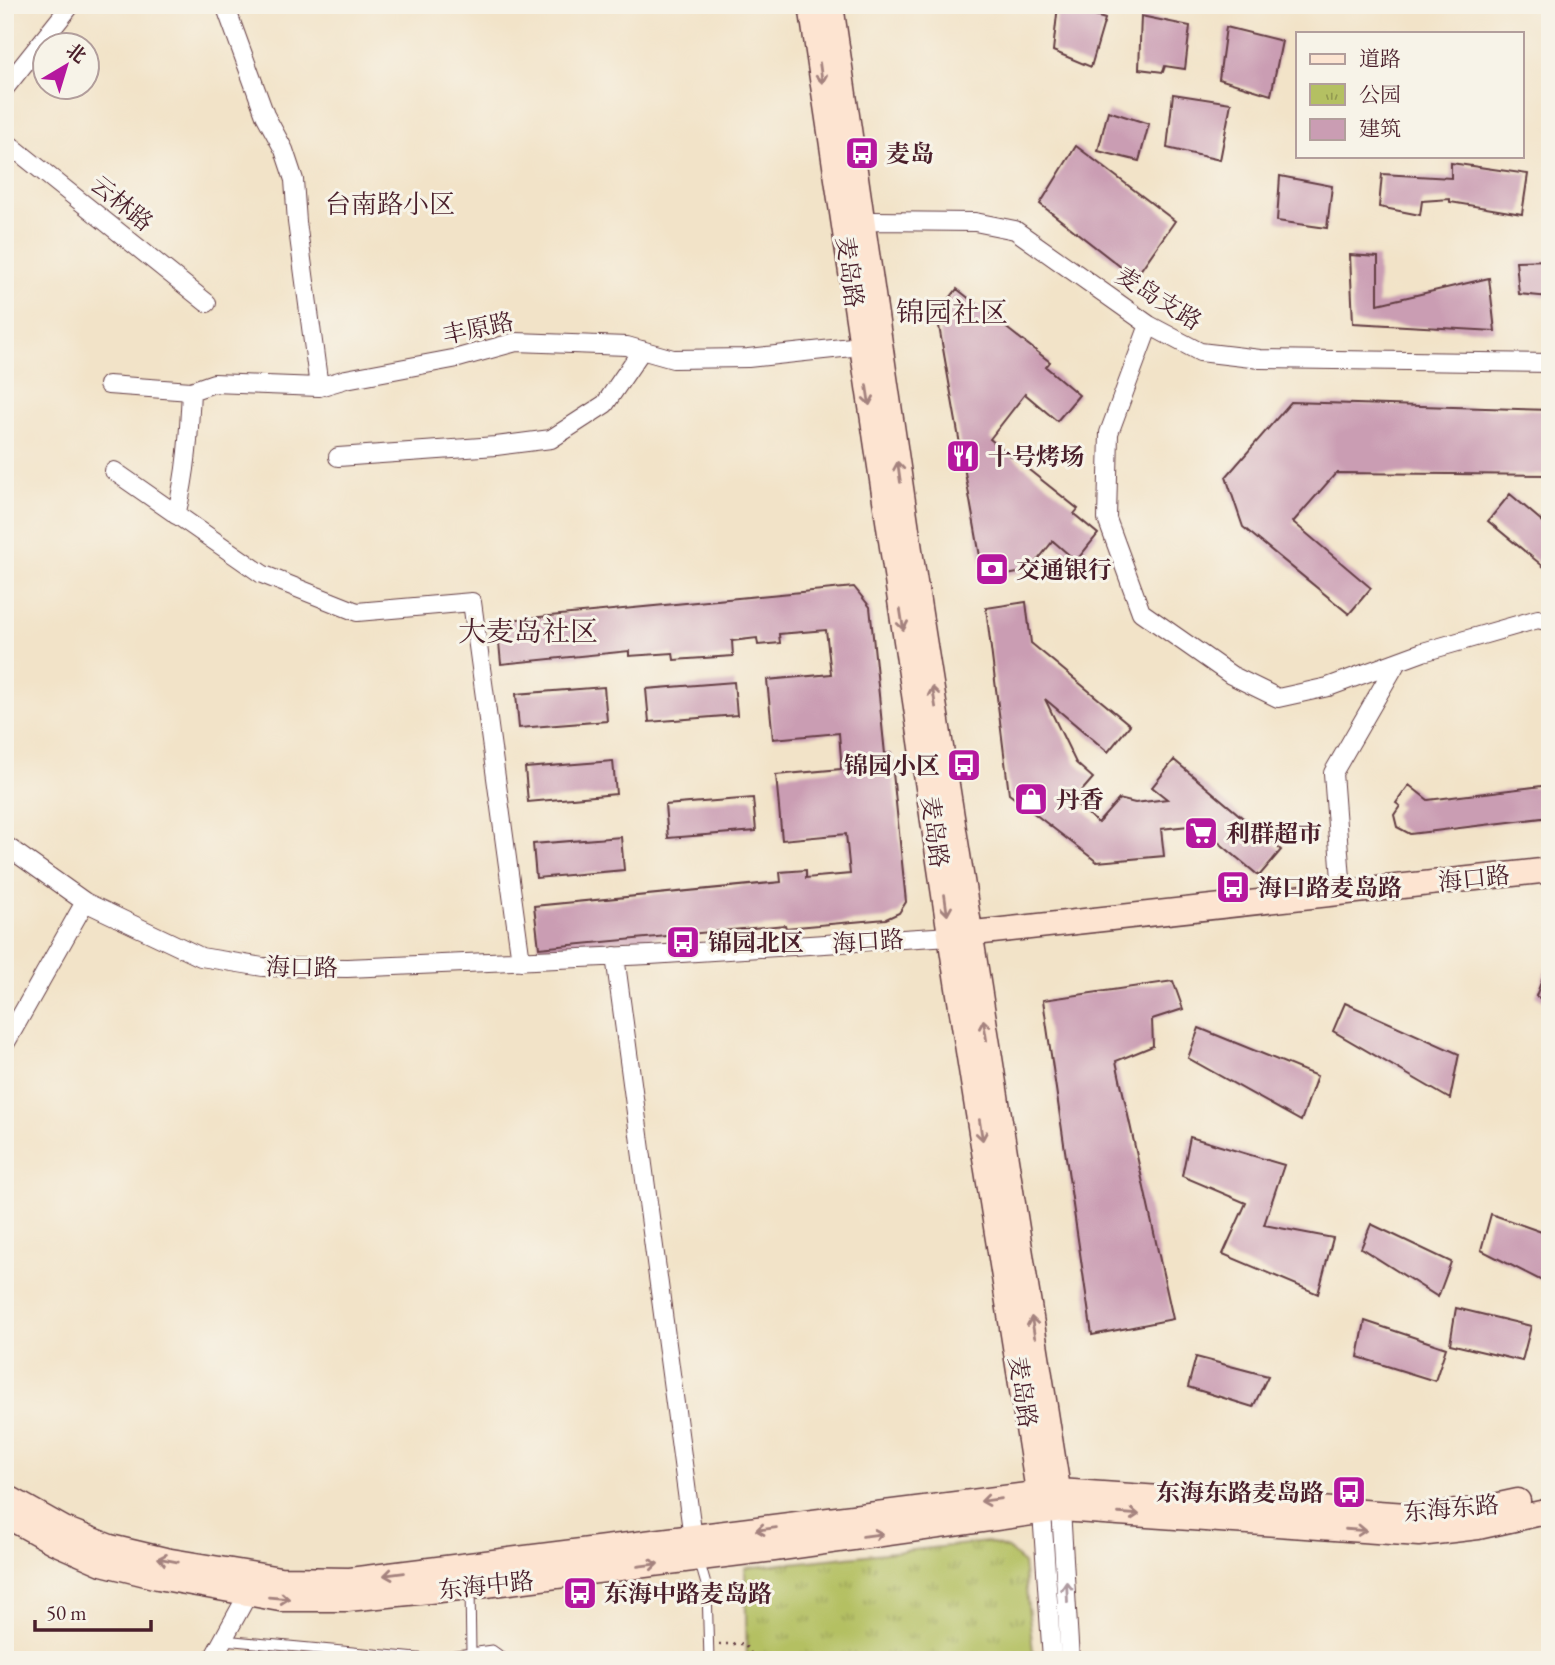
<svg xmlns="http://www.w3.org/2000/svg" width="1555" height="1665" font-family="'EB Garamond','Noto Serif SC',serif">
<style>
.park{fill:url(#park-tufts);stroke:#7f7046;stroke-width:2}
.building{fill:#ca9db3}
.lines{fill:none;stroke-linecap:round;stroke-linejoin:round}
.lane-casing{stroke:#633c43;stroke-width:11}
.street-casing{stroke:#633c43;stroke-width:20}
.secondary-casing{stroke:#633c43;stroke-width:27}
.path{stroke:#633c43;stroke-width:2.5;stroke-dasharray:2 5;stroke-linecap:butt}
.lane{stroke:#fff;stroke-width:9}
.street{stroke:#fff;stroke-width:18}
.secondary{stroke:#fde4d1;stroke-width:24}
.oneway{stroke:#a4827e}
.oneway2{stroke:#ae9aa0}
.labels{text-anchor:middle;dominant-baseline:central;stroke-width:6;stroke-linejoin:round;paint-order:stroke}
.poi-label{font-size:24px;font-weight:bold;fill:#4a1f2b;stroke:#f7f3e8;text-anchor:start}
.street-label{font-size:24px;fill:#4a1f2b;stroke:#f7f3e8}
.neighbourhood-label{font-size:26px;fill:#4a1f2b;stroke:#f7f3e8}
.quarter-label{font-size:28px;fill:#4a1f2b;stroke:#f7f3e8}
</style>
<defs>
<pattern id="park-tufts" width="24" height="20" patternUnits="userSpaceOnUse" patternTransform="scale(1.75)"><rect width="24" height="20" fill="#b4c062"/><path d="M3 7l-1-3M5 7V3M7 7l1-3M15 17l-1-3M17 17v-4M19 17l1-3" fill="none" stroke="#949b51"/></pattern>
</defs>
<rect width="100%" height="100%" fill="#f7f3e8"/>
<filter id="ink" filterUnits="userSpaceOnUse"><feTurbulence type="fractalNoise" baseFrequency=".0143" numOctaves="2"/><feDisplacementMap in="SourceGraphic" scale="14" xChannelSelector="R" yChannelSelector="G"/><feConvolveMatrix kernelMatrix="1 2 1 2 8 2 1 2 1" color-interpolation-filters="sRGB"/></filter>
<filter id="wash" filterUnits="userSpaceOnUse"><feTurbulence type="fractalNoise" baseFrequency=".00686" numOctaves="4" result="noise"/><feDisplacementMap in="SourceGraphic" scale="28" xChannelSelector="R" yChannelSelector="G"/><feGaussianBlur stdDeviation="1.57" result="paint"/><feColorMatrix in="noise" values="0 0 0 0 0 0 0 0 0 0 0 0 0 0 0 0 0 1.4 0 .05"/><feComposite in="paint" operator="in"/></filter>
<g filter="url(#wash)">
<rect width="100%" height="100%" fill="#f2e3c8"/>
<path class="park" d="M987 1542 1008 1549 1023 1563 1034 1660H747L745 1568Z"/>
<g id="blocks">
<path class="building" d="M1058 5 1105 19 1091 67 1053 51Z
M1141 16 1190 26 1185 69 1165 66 1163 72 1139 69Z
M1226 27 1282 41 1271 95 1219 79Z
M1173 94 1231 103 1220 160 1167 148Z
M1108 111 1149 124 1139 161 1098 151Z
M1076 146 1175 221 1135 278 1040 204Z
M1451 163 1528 174 1522 214 1450 202V199L1422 201 1420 215 1379 207 1382 174 1451 178Z
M1280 176 1332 186 1327 228 1277 221Z
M1350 255 1378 257V304L1489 278 1495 331 1353 323Z
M1550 260V297L1519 294 1516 261Z
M957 289 1050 362 1046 367 1079 395 1057 421 1025 394 990 439 1078 509 1074 514 1098 534 1076 561 1053 541 1029 571 984 579 937 315Z
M1291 402 1550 410V475L1336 473 1293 522 1371 588 1349 614 1243 527 1226 477Z
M1510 494 1550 528V572L1488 521Z
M854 587 870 607 885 754 891 753 906 902 899 913 886 919 786 928 785 925 539 948 534 906 781 882 780 872 806 870V878L850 874 846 834 782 840 776 775 841 769V758L839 733 773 739 767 680 831 674 826 630 779 634 780 643 758 645 757 638 732 641 733 656 674 660 673 653 629 656V651L501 664 497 621Z
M1026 602 1031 643 1130 725 1108 752 1045 699 1076 763 1093 778 1073 801 1098 823 1119 799 1135 803 1167 799 1152 787 1174 760 1281 850 1259 876 1198 825 1161 829 1164 856 1097 862 1009 794 986 608Z
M734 682 737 715 649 722 646 689Z
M604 687 607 721 519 728 516 694Z
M613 761 616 794 528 802 525 768Z
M1409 785 1428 800 1550 785V817L1410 834 1397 827 1394 815 1400 806 1396 803Z
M753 798 756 831 668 838 665 805Z
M621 837 624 870 536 878 533 844Z
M1548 963H1550V1004L1536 996Z
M1173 981 1183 1009 1152 1019 1153 1046 1116 1061 1173 1319 1092 1335 1043 1000Z
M1345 1003 1459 1054 1450 1099 1333 1031Z
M1199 1028 1317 1076 1301 1121 1188 1058Z
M1190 1137 1284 1165 1264 1225 1333 1238 1318 1294 1223 1254 1246 1203 1182 1176Z
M1491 1214 1550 1235V1285L1481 1250Z
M1371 1224 1451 1262 1438 1297 1361 1248Z
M1456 1308 1531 1326 1522 1361 1450 1344Z
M1365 1321 1446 1348 1435 1381 1358 1357Z
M1196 1357 1268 1376 1253 1407 1188 1387Z"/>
</g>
</g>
<g filter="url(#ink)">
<use href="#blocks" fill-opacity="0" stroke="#633c43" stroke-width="2"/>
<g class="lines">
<g class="lane-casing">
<path id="lane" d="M699 1560 707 1588 709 1660
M470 1588 471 1652
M223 1640 428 1659 492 1650 499 1655 500 1660"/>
</g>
<g class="street-casing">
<path id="street" d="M225 5 265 115 284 150 294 180 297 222 319 387
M5 88 71 5
M5 141 207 303
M850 223 874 221 975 222 1015 230 1149 325 1200 352 1260 359 1550 363
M1149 325 1109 433 1107 519 1141 612 1231 675 1278 698 1328 687 1423 652 1538 619 1550 622
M108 385 191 391 214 383 319 387 346 379 458 358 516 342 627 346 673 359 748 358 861 346
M338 457 496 446 551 439 605 404 642 350
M114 471 262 574 357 612 472 602 521 961
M176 515C187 473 189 433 191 391
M5 845 85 902 201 957 263 967 347 968 650 955 950 936
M1342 892 1333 773 1397 662
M615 956 693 1538
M5 1044 85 902
M1061 1509 1070 1660
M1042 1512 1052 1660
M212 1660 248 1594"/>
</g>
<g class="secondary-casing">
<path id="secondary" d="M811 5 956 975 1041 1510
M831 5 911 557 1061 1508
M956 935 1550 870
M5 1496 64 1529 110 1547 165 1560 280 1579 350 1580 1059 1491 1421 1516 1476 1510 1518 1501
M5 1515 54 1542 102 1563 158 1577 280 1599H347L470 1587 774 1549 1061 1509 1419 1534 1478 1527 1550 1511"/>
</g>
<path class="path" d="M719 1644H744L756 1660"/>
<use href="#lane" class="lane"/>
<use href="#street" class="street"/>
<use href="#secondary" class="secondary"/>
</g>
<defs><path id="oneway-shaft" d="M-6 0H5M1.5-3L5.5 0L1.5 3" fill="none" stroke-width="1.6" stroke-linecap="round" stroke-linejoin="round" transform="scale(1.75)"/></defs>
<g class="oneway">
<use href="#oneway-shaft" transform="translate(821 73) rotate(82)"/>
<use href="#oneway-shaft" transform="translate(868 395) rotate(81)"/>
<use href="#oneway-shaft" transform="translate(899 472) rotate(-98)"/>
<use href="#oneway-shaft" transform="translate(902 620) rotate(81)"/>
<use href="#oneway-shaft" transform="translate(934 697) rotate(-99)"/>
<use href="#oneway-shaft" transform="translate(946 905) rotate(82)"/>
<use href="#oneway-shaft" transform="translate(985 1030) rotate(-99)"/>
<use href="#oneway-shaft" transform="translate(981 1130) rotate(81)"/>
<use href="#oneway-shaft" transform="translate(1033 1327) rotate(-99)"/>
<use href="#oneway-shaft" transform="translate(991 1500) rotate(173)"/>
<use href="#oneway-shaft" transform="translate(1129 1514) rotate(4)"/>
<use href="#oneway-shaft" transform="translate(766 1529) rotate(173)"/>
<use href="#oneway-shaft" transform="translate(1356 1530) rotate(4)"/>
<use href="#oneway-shaft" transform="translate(873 1535) rotate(-8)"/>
<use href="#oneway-shaft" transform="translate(168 1560) rotate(-169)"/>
<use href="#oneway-shaft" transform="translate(648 1565) rotate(-8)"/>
<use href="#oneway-shaft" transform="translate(394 1574) rotate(173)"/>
<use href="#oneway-shaft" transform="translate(279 1598) rotate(5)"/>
</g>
<use class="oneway2" href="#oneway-shaft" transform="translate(1067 1592) rotate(-93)"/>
</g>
<defs>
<g id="bus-square" transform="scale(1.75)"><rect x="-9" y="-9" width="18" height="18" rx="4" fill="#b5179e" stroke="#f7f3e8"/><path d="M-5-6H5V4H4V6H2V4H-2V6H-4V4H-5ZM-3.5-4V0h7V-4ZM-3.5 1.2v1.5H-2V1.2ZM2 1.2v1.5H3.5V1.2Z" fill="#fff"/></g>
<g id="restaurant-square" transform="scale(1.75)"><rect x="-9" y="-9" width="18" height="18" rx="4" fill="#b5179e" stroke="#f7f3e8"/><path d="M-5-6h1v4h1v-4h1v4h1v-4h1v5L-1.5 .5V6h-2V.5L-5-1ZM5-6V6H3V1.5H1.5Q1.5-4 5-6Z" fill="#fff"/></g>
<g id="bank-square" transform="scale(1.75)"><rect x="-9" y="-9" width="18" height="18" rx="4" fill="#b5179e" stroke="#f7f3e8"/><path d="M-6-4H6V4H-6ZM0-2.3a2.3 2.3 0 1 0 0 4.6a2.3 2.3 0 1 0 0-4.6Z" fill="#fff"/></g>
<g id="shop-square" transform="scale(1.75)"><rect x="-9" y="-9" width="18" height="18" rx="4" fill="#b5179e" stroke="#f7f3e8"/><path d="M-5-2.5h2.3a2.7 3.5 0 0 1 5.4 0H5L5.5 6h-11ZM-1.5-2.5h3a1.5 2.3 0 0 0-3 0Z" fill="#fff"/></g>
<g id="supermarket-square" transform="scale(1.75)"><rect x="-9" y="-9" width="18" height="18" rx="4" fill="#b5179e" stroke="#f7f3e8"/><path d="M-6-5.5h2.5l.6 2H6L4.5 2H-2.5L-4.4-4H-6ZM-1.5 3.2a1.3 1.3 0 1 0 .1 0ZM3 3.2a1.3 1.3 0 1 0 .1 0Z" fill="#fff"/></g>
</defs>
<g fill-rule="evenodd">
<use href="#bus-square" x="862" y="153"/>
<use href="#restaurant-square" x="963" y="456"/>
<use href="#bank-square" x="992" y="569"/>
<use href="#bus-square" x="964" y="765"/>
<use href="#shop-square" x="1031" y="799"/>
<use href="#supermarket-square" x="1201" y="833"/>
<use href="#bus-square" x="1233" y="887"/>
<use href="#bus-square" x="683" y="942"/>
<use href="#bus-square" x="1349" y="1492"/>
<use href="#bus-square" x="580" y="1593"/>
</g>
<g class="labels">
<g class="poi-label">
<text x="886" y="153">麦岛</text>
<text x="988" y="456">十号烤场</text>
<text x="1016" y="569">交通银行</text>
<text x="940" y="765" text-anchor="end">锦园小区</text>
<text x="1056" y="799">丹香</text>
<text x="1226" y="833">利群超市</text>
<text x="1258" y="887">海口路麦岛路</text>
<text x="708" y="942">锦园北区</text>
<text x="1324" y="1492" text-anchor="end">东海东路麦岛路</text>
<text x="604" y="1593">东海中路麦岛路</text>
</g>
<g class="street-label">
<text transform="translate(122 203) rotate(39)">云林路</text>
<text transform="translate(850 272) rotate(82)">麦岛路</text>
<text transform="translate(1159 298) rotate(32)">麦岛支路</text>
<text transform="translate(478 328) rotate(-12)">丰原路</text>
<text transform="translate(935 832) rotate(82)">麦岛路</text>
<text transform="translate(1474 878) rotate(-6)">海口路</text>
<text transform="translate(868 941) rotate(-4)">海口路</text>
<text transform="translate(302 967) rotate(1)">海口路</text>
<text transform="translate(1023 1392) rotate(81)">麦岛路</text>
<text transform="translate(1451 1508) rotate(-5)">东海东路</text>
<text transform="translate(486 1585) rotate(-6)">东海中路</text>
</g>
<g class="neighbourhood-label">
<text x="390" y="204">台南路小区</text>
</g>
<g class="quarter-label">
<text x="952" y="312">锦园社区</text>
<text x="528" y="631">大麦岛社区</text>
</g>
</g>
<rect width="1555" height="1665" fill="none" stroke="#f7f3e8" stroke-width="28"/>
<rect x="1296" y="32" width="228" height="126" fill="#f7f3e8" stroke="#b29e9c" stroke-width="2"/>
<rect x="1310" y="54" width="35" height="10" fill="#fde4d1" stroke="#b29e9c" stroke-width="2"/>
<text x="1359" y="66" font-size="21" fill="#4a1f2b">道路</text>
<rect x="1310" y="84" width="35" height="21" fill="url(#park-tufts)" stroke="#b29e9c" stroke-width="2"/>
<text x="1359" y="102" font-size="21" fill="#4a1f2b">公园</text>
<rect x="1310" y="119" width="35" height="21" fill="#ca9db3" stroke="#b29e9c" stroke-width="2"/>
<text x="1359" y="136" font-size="21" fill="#4a1f2b">建筑</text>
<g transform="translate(66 66) rotate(38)"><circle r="33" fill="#f7f3e8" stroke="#b29e9c" stroke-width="2"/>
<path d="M0-5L12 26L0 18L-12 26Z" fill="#b5179e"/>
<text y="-10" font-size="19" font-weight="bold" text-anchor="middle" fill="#4a1f2b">北</text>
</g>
<path d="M35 1620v10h116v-10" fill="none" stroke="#4a1f2b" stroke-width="3.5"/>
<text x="46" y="1620" font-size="21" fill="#4a1f2b" stroke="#f7f3e8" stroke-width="5" paint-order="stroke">50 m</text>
</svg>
